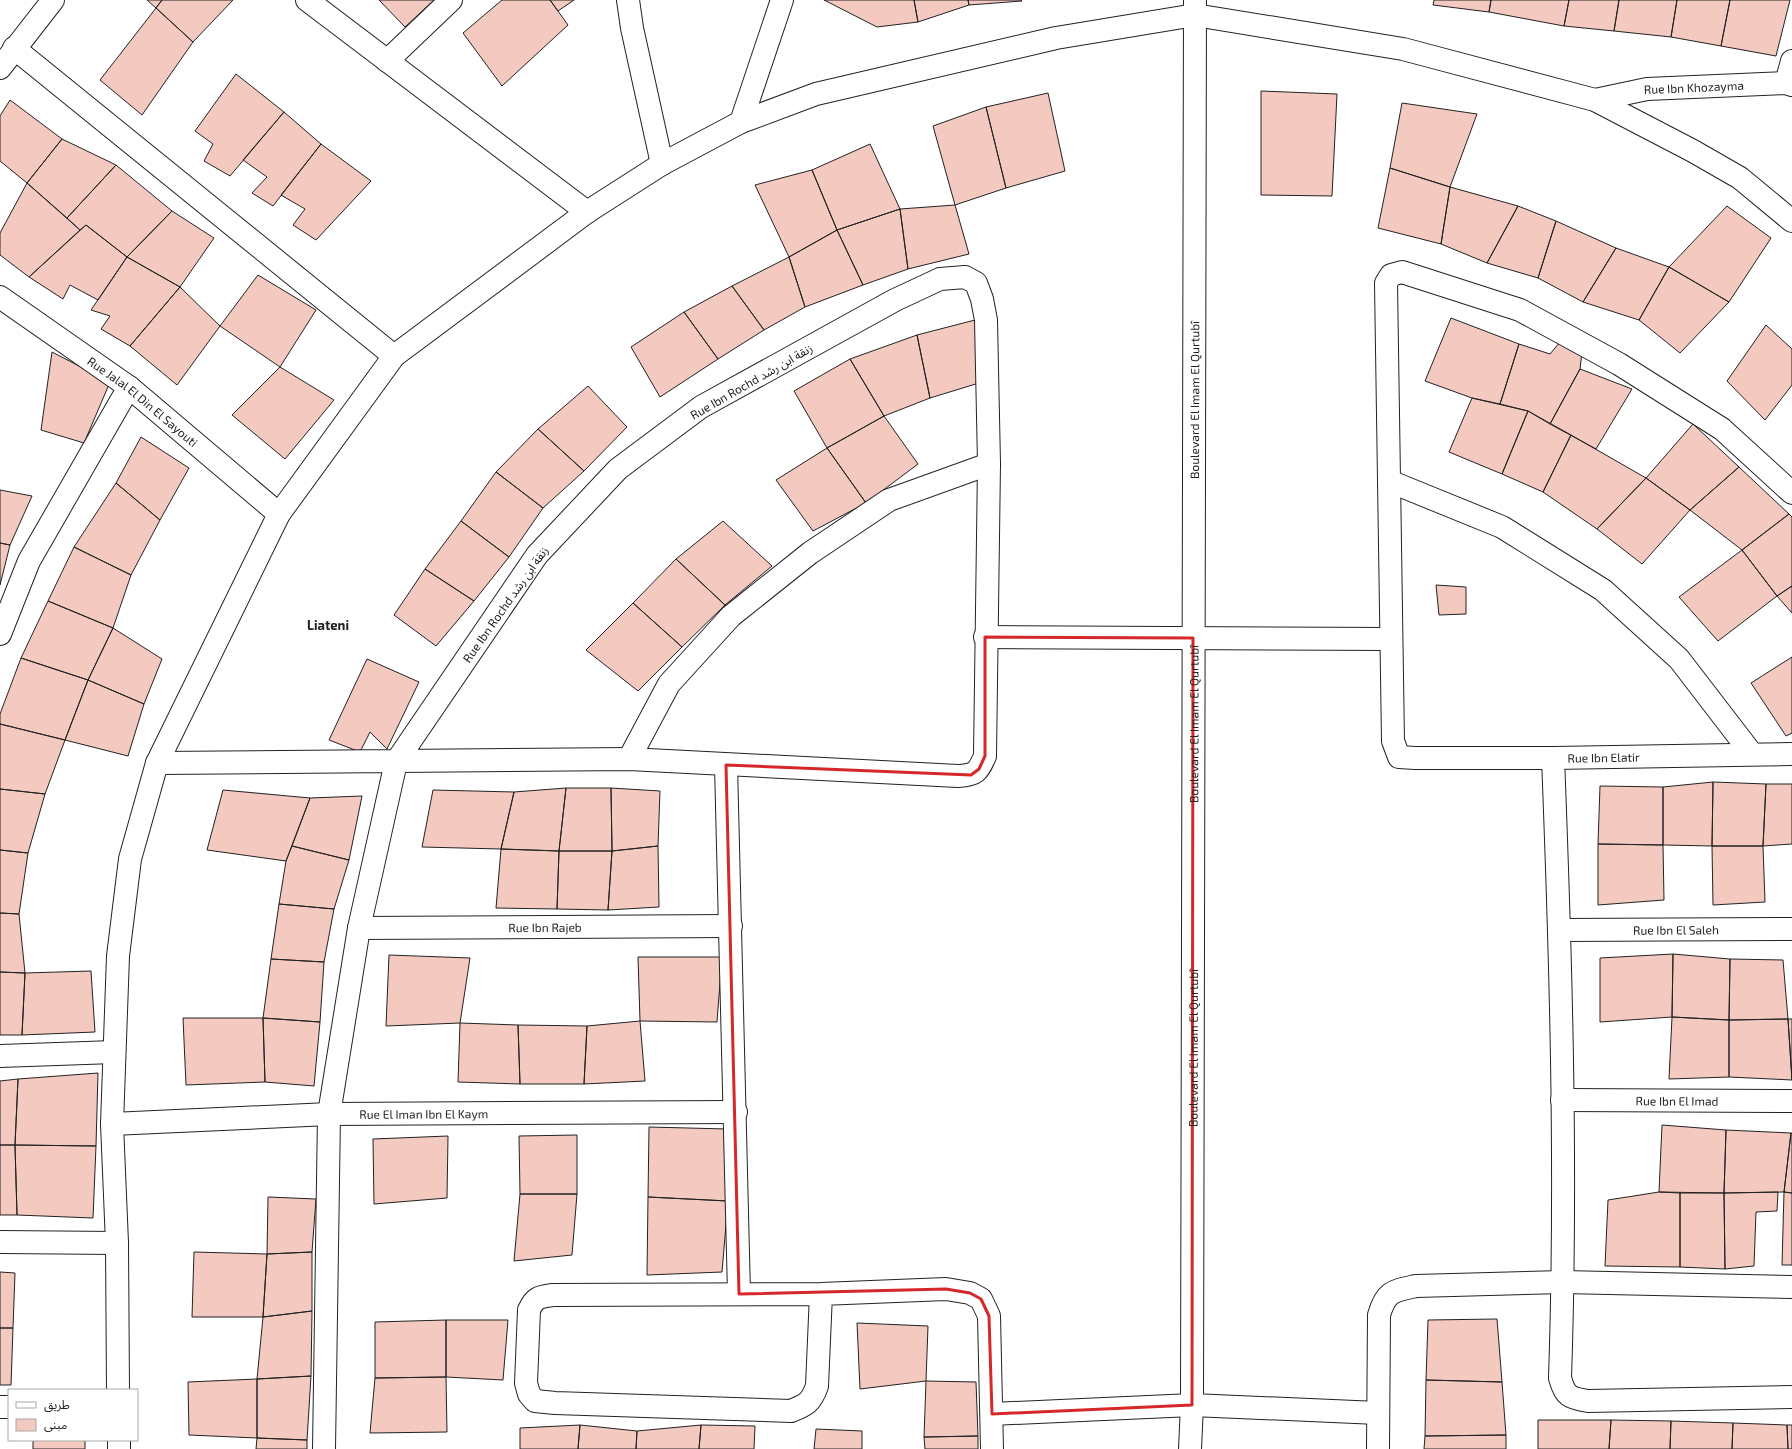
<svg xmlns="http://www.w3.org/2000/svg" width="1792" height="1449" font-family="'Exo 2','Noto Sans Arabic',sans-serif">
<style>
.building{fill:#f3c9c0;stroke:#222}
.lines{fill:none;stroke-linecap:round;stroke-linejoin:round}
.minor-casing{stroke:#222;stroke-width:24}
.tertiary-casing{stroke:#222;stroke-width:24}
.minor{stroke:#fff;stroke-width:22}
.tertiary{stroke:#fff;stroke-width:22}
.marked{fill:none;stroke:#d62828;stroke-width:3;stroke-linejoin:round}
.labels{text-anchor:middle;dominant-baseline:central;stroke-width:3;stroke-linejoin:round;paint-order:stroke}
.street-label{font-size:12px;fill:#222;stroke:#fff}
.neighbourhood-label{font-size:13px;font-weight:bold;fill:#222;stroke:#fff}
</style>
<rect width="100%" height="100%" fill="#fff"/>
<path class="building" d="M147 0H162L156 8Z
M162 0H233L193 42 156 8Z
M379 0H434L405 27Z
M502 0H550L568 25 502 86 463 33Z
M550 0H574L558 11Z
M824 0H914L918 22 877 27Z
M914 0H968L969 5 918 22Z
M968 0H1021L1022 1 969 5Z
M1434 0H1491L1489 12 1433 5Z
M1491 0H1569L1564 26 1489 12Z
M1569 0H1619L1614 31 1564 26Z
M1619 0H1677L1671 37 1614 31Z
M1677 0H1730L1721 46 1671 37Z
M1730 0H1790L1776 56 1721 46Z
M156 8 193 42 142 115 100 80Z
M236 74 284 112 230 176 204 161 213 144 195 131Z
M1261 91 1337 94 1332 196 1261 195Z
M1048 93 1065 171 1006 188 986 107Z
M10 100 62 139 27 183 0 161V116Z
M1402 103 1477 114 1450 187 1390 168Z
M986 107 1006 188 955 205 933 126Z
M284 112 321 144 273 206 252 193 267 177 243 160Z
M62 139 116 165 67 218 27 183Z
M321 144 371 181 316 240 293 225 305 209 281 195Z
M870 144 900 209 837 230 812 170Z
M116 165 172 211 127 257 86 225 80 230 67 218Z
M1390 168 1450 187 1441 244 1378 228Z
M812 170 837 230 789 257 755 185Z
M27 183 80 230 29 277 0 255V233Z
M1450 187 1518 206 1487 263 1441 244Z
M955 205 969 254 908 269 900 209Z
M1518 206 1556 221 1538 278 1487 263Z
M1727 206 1771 238 1729 302 1669 267Z
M900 209 908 269 863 285 837 230Z
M172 211 214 238 180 287 127 257Z
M1556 221 1616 248 1583 302 1538 278Z
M86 225 127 257 98 300 70 285 63 299 29 277Z
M837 230 863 285 805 307 789 257Z
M1616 248 1669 267 1639 320 1583 302Z
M127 257 180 287 130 346 101 329 110 316 91 310Z
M789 257 805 307 764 330 732 286Z
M1669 267 1729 302 1680 353 1639 320Z
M258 275 316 310 280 367 220 326Z
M732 286 764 330 718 359 684 312Z
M180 287 220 326 177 385 130 346Z
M684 312 718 359 660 397 631 347Z
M1451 318 1519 344 1500 404 1472 398 1425 381Z
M975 320 979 383 930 398 917 335Z
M1766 325 1792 349V385L1765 420 1727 381Z
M917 335 930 398 884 416 850 359Z
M1560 342 1582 352 1580 369 1550 424 1528 411 1500 404 1519 344 1550 354Z
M52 352 110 382 84 443 41 430Z
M850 359 884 416 827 448 794 391Z
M280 367 334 400 285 459 232 415Z
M1580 369 1632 389 1596 449 1550 424Z
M588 386 627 427 584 471 538 429Z
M1472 398 1528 411 1502 474 1449 452Z
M1528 411 1571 435 1543 492 1502 474Z
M884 416 918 464 866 503 827 448Z
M1693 424 1739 467 1690 510 1646 478Z
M538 429 584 471 543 508 496 472Z
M1571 435 1646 478 1597 529 1543 492Z
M141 437 189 468 160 520 116 483Z
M827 448 866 503 813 531 776 480Z
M1739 467 1789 514 1742 550 1690 510Z
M496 472 543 508 509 557 461 521Z
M1646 478 1690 510 1642 564 1597 529Z
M116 483 160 520 131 575 74 547Z
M0 490 32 496 10 545 0 543Z
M1789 514 1792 517V586L1777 596 1742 550Z
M461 521 509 557 474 601 425 569Z
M723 521 772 566 725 605 676 559Z
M0 543 10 545 0 585Z
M74 547 131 575 113 628 48 601Z
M1742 550 1777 596 1718 641 1679 597Z
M676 559 725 605 682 647 633 603Z
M425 569 474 601 436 646 394 615Z
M1436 585 1466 587V614L1439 615Z
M1792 586V613L1777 596Z
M48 601 113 628 88 680 21 658Z
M633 603 682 647 638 691 586 650Z
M113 628 162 659 144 704 88 680Z
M1792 657V733L1786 736 1751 683Z
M21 658 88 680 65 740 0 724V714Z
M367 659 419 682 387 749 370 732 360 752 329 740Z
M88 680 144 704 128 756 65 740Z
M0 724 65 740 45 794 0 789Z
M1713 782 1766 784 1763 846H1712Z
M1713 782 1712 846 1663 845V787Z
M1766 784H1792V844L1763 846Z
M1600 786 1663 787V845L1598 844Z
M566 788 559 851 501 849 514 792Z
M566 788H611L612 851H559Z
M611 788 660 791 658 846 612 851Z
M0 789 45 794 28 853 0 850Z
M223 790 310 798 286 861 207 850Z
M433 790 514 792 501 849 422 847Z
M362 796 349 860 292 846 310 798Z
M1598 844 1663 845 1664 900 1598 905Z
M292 846 349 860 334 909 279 904 286 861Z
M658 846 659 907 608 910 612 851Z
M1712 846H1763L1765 902 1713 905Z
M501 849 559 851 557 909 496 908Z
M0 850 28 853 19 914 0 913Z
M559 851H612L608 910 557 909Z
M279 904 334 909 324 962 271 959Z
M0 913 19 914 25 973 0 972Z
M1673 954 1730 959 1729 1020 1672 1017Z
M1673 954 1672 1017 1600 1022V958Z
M389 955 470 958 460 1023 386 1026Z
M638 957H722L717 1022 640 1021Z
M271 959 324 962 320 1022 263 1018Z
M1730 959 1783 960 1788 1019 1729 1020Z
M91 971 95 1032 22 1035 25 973Z
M0 972 25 973 22 1035H0Z
M1672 1017 1729 1020V1077L1669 1079Z
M183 1018H263L265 1082 186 1085Z
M263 1018 320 1022 314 1086 265 1082Z
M1788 1019H1792V1080Z
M1788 1019 1792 1080 1729 1077V1020Z
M640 1021 645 1081 584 1084 587 1026Z
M460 1023 518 1025 520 1084 458 1082Z
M518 1025 587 1026 584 1084H520Z
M98 1073 96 1146 15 1145 18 1079Z
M18 1079 15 1145H0V1081Z
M1662 1125 1726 1130 1724 1193 1659 1192Z
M649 1127 727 1129 728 1201 648 1197Z
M1726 1130 1791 1133 1784 1192 1724 1193Z
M1791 1133H1792V1193L1784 1192Z
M577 1135V1194H520L519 1136Z
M448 1136 447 1198 374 1204 373 1139Z
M0 1145H15L17 1215H0Z
M15 1145 96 1146 93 1218 17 1215Z
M1659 1192 1680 1193V1267L1605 1266 1608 1200Z
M1778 1192 1777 1211 1756 1212 1754 1266 1725 1269 1724 1193Z
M1784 1192 1792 1193V1265H1782Z
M1680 1193H1724L1725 1269 1680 1267Z
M520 1194H577L572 1255 514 1261Z
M268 1197 316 1199 312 1252 267 1254Z
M648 1197 728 1201 722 1272 647 1275Z
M194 1252 267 1254 263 1317H192Z
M312 1252V1311L263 1317 267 1254Z
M0 1272 15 1273 13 1328H0Z
M312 1311 311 1376 257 1379 263 1317Z
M1497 1319 1502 1382 1426 1380 1428 1320Z
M446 1320H508L503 1380 446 1377Z
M446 1320V1377L375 1378V1322Z
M857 1323 928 1326 926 1381 860 1389Z
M0 1328H13L11 1385H0Z
M311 1376 307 1440 257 1438V1379Z
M446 1377 447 1432 370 1433 375 1378Z
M257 1379V1438L189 1435 188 1382Z
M1426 1380 1502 1382 1506 1435 1425 1436Z
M926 1381 976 1382 978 1436 924 1437Z
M1538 1420H1611L1609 1449H1538Z
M1611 1420 1671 1421 1670 1449H1609Z
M1671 1421 1733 1423 1732 1449H1670Z
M1733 1423 1787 1425 1788 1449H1732Z
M580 1425 637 1431 636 1449H578Z
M580 1425 578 1449H520V1428Z
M701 1425 699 1449H636L637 1431Z
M701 1425 755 1426 754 1449H699Z
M1787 1425H1792V1449H1788Z
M816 1429 862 1431V1449H814Z
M1506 1435V1449H1424L1425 1436Z
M978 1436V1449H925L924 1437Z
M257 1438 307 1440V1449H256Z
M33 1440H85V1449H33Z"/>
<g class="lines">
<g class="minor-casing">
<g id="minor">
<path d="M307 0 587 212"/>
<path d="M628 0 632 28 662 164"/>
<path d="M14 48 394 356"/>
<path d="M387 61 451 0"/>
<path d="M0 68 53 0"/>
<path d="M1786 83 1792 61"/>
<path id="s1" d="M1595 100 1647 89 1786 83 1792 85"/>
<path d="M741 122 782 0"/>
<path id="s2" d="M0 297 129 387 279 514"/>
<path d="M1389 481 1502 527 1603 590 1679 659 1752 754"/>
<path id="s3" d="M1792 493 1722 429 1619 364 1520 310 1402 272 1391 275 1386 283 1393 741 1399 757 1415 758H1553L1792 754"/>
<path d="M0 634 29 561 129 387"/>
<path d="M985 637 1390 639"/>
<path d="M1553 758C1561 964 1567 1171 1560 1378 1565 1396 1569 1398 1588 1401L1792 1397"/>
<path d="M629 759 669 684 731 616 810 553 889 500 989 464"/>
<path d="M157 763 629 759 958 776C976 775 978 772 985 756L989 464 986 320 982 299 976 283 965 277 940 279 895 300 701 407 618 469 537 555 396 762 359 928 329 1114 324 1449"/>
<path d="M726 765 739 1294"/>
<path id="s4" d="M359 928 731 926"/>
<path id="s5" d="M1559 930 1792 929"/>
<path d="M0 1056 114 1052"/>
<path id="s6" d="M1562 1100 1792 1101"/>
<path id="s7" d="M112 1124 329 1114 736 1112"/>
<path d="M0 1242 117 1243"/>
<path d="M821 1294 817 1386C811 1403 806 1405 791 1411L555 1403 535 1401 529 1394 526 1383 529 1310C535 1297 539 1297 553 1295L821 1294 946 1289 970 1293 981 1299 989 1316 992 1449"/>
<path d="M118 1390 117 1243 112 1124 118 956 130 859 157 763 279 514 394 356 587 212 662 164 741 122 816 94 1056 38 1195 15 1403 49 1595 100 1693 151 1740 178 1792 221"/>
<path d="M0 1407H9"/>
<path d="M992 1414 1192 1405 1378 1413"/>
<path d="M119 1440V1449"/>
<path d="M1378 1449 1379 1315C1386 1291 1393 1291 1416 1286L1563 1282 1792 1287"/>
</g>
</g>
<g class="tertiary-casing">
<g id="tertiary">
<path id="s8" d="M1190 1449 1192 1405 1195 0"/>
</g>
</g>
<use href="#minor" class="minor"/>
<use href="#tertiary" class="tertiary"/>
</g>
<path class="marked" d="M985 637 1193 638 1192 1405 992 1414 989 1316 981 1299 970 1293 946 1289 739 1294 726 765 971 775 979 769 985 756Z"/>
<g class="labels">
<g class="street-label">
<text stroke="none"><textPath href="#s1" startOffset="100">Rue Ibn Khozayma</textPath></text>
<text transform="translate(751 381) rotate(-30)">Rue Ibn Rochd زنقة ابن رشد</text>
<text stroke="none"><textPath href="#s8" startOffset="1049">Boulevard El Imam El Qurtubî</textPath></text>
<text stroke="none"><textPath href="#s2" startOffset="177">Rue Jalal El Din El Sayouti</textPath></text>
<text transform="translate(505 604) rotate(-55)">Rue Ibn Rochd زنقة ابن رشد</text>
<text stroke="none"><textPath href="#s8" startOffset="725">Boulevard El Imam El Qurtubî</textPath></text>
<text stroke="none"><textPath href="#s3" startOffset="1154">Rue Ibn Elatir</textPath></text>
<text stroke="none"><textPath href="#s4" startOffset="186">Rue Ibn Rajeb</textPath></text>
<text stroke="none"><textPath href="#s5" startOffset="117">Rue Ibn El Saleh</textPath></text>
<text stroke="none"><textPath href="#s8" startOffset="401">Boulevard El Imam El Qurtubî</textPath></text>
<text stroke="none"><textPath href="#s6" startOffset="115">Rue Ibn El Imad</textPath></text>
<text stroke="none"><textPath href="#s7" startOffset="312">Rue El Iman Ibn El Kaym</textPath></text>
</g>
<g class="neighbourhood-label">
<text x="328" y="625">Liateni</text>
</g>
</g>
<rect x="8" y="1389" width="130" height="52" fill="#ffffff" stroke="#a7a7a7"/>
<rect x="16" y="1402" width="20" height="6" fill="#ffffff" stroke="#a7a7a7"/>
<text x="44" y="1409" font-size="12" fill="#222222">طريق</text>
<rect x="16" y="1419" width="20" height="12" fill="#f3c9c0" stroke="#a7a7a7"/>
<text x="44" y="1429" font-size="12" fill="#222222">مبنى</text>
</svg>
